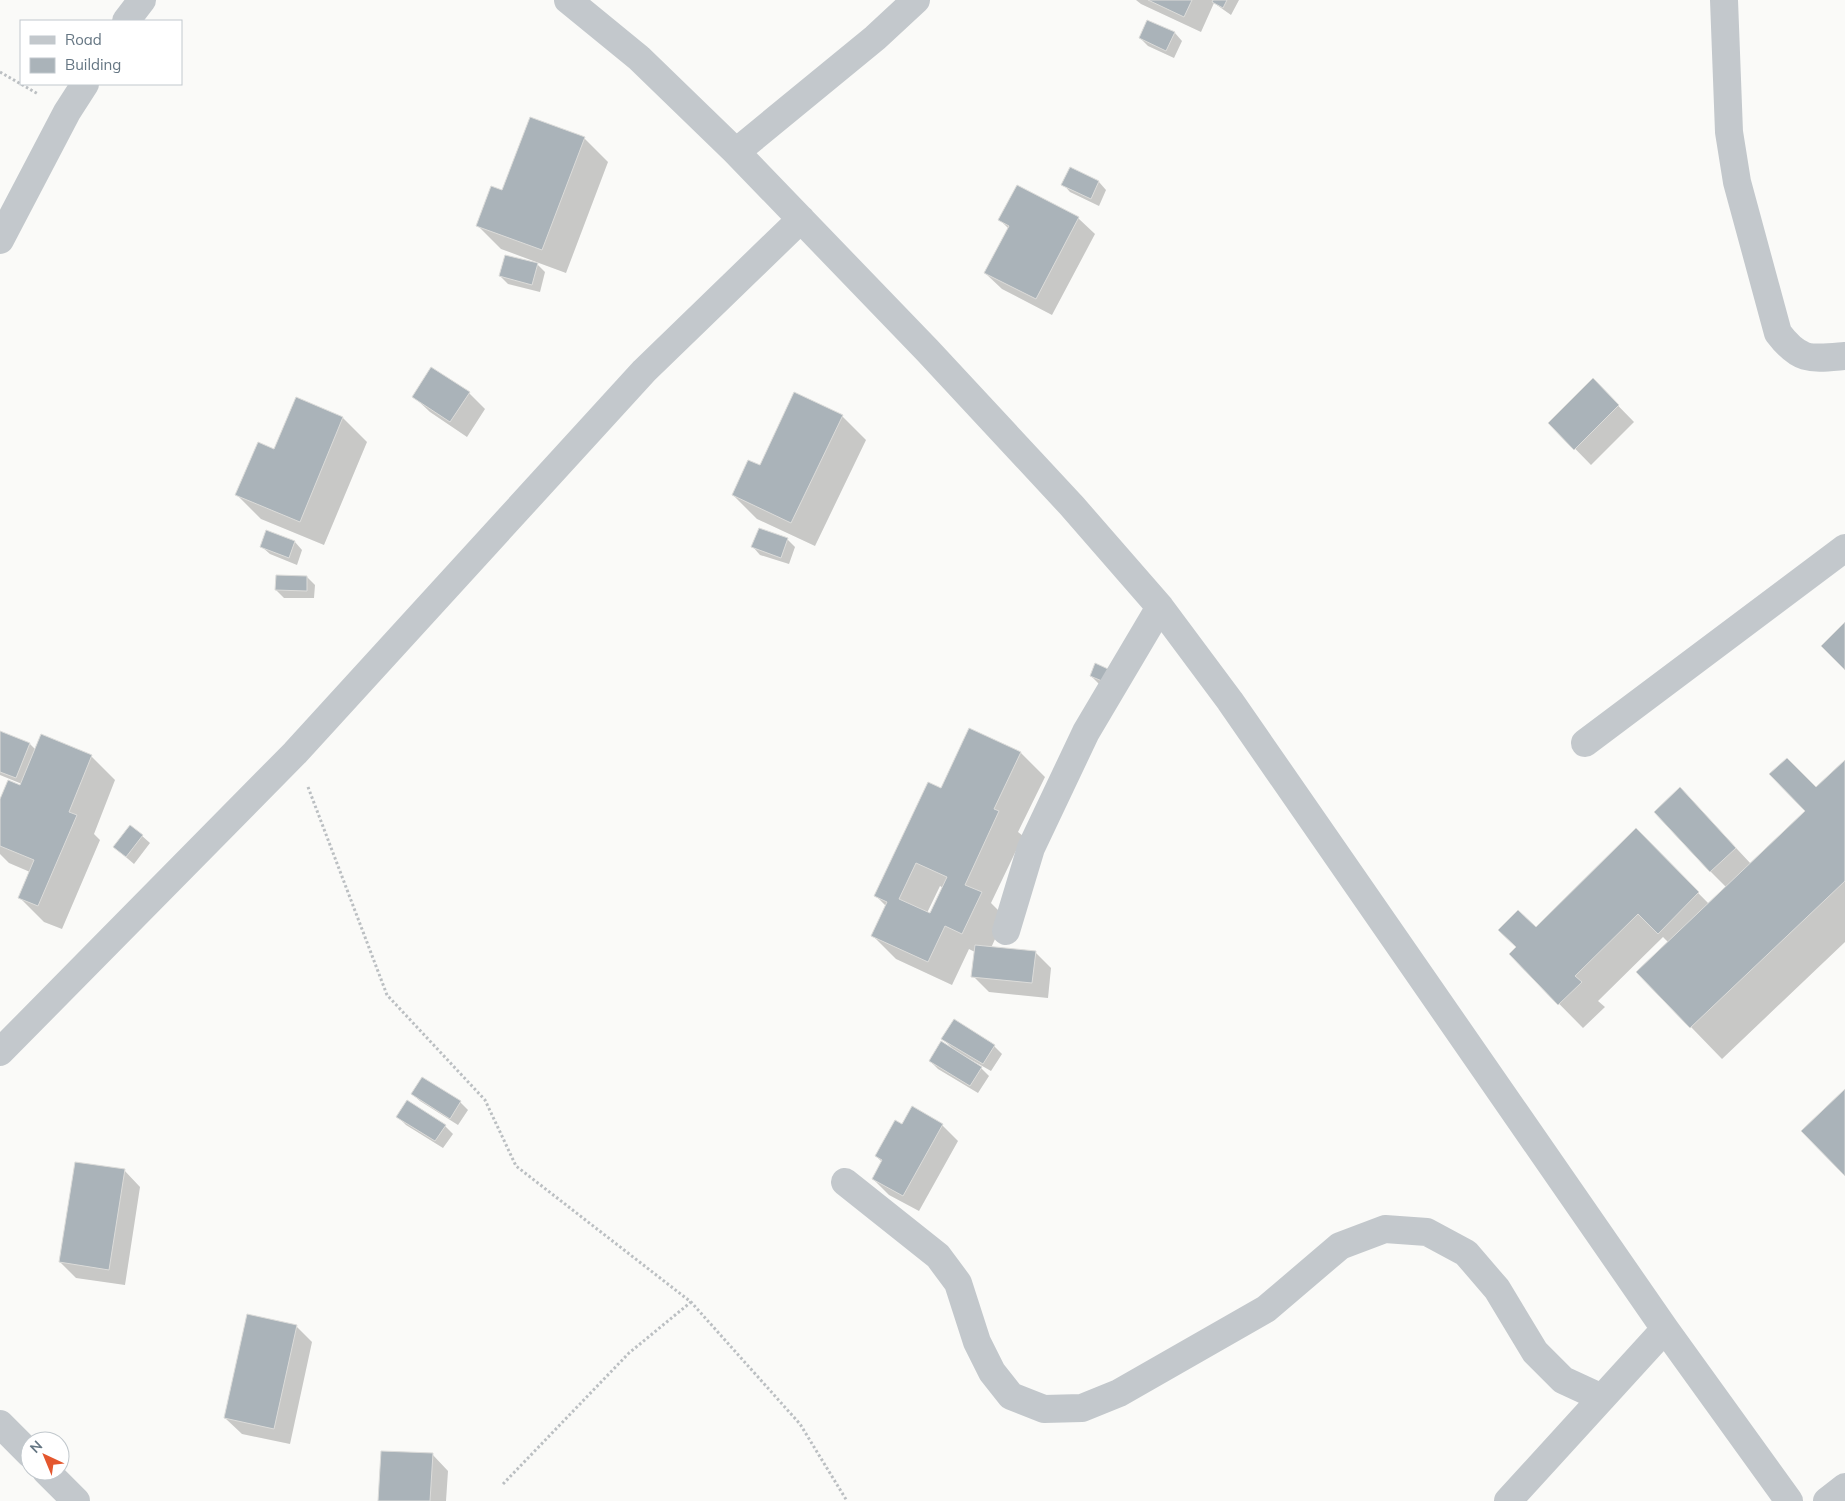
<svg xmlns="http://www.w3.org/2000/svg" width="1845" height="1501" font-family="Mulish,sans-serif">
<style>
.shadow{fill:#0003;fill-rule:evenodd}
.building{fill:#aab3b9;stroke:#dcdcda;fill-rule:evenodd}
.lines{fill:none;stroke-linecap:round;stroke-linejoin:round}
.path{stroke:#bbbfc2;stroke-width:3;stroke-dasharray:2.5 2.5;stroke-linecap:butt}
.minor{stroke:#c3c8cc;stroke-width:28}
</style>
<rect width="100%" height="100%" fill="#fafaf8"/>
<path class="shadow" d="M1136 0H1239L1231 15 1214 3 1201 32 1141 4Z
M1148 21 1175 33 1182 41 1174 58 1148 46 1140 38Z
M584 138 608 162 566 273 501 249 477 225 503 192Z
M1099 182 1106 190 1099 206 1070 192 1063 184Z
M1017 186 1078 218 1095 234 1052 315 1002 289 985 273 1009 229 1000 220Z
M535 262 545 272 540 292 508 284 500 276Z
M1593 380 1634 422 1591 465 1550 423Z
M469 393 485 409 467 437 430 412 413 396Z
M297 399 343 418 367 442 324 545 261 519 237 495 274 451Z
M842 416 866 440 815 546 757 519 733 495 761 467Z
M267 532 295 542 302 550 297 565 270 554 262 547Z
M787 539 795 547 789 564 760 555 753 547Z
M307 577 315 585 314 598H284L276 590Z
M1096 665 1110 688 1099 684 1091 676Z
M970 729 1021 753 1045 777 1018 832 1023 836 991 903 1005 917 991 948 1035 952 1051 968 1048 998 989 992 973 976 975 952 969 949 952 985 896 959 872 935 886 906 876 896 941 790ZM940 886 943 888 930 915 927 913Z
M0 732 30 744 36 750 91 756 115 780 94 834 100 840 62 929 44 922 20 898 30 872 9 863 0 854V802L22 784 0 775Z
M1845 761V942L1722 1059 1691 1027 1668 942 1663 937 1598 1001 1605 1007 1583 1028 1510 954 1636 830 1709 904 1726 887 1710 871 1696 805 1751 864 1806 811 1817 788Z
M131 826 150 843 134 864 114 847Z
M954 1021 994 1046 1002 1054 991 1071 954 1050 943 1039Z
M930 1061 981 1068 989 1076 978 1093 938 1069Z
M412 1094 460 1102 468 1110 458 1125 420 1101Z
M398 1117 445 1126 453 1134 443 1148 406 1125Z
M903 1125H942L958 1141 919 1211 889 1195 873 1179 882 1162 876 1156Z
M124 1170 140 1187 125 1285 76 1278 60 1262Z
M296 1326 312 1342 290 1444 242 1434 225 1418Z
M432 1454 448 1471 446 1501H380Z"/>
<path class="building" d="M1148 0H1192L1184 17Z
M1213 0H1227L1223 8 1212 2Z
M1147 20 1175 32 1166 51 1139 38Z
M530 117 585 137 542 250 476 226 491 186 502 190Z
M1070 167 1099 181 1091 199 1061 185Z
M1017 185 1079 217 1036 299 984 273 1009 226 998 220Z
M505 255 538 263 532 285 499 276Z
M431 367 470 392 450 422 412 397Z
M1593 378 1619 405 1574 450 1548 423Z
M794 392 843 415 791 523 732 495 748 460 760 465Z
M296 397 343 417 300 522 235 495 258 442 274 449Z
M759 528 788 538 781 558 751 547Z
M266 530 295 541 289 558 260 547Z
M276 575 307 576V591L275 590Z
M1845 622V670L1821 646Z
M1095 663 1108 669 1102 681 1090 676Z
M969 728 1021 752 994 809 999 811 965 885 982 892 962 934 945 926 928 962 871 936 887 902 874 896 928 782 941 788ZM916 863 947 877 930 913 899 899Z
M0 731 30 743 16 778 0 772Z
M41 734 92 755 69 812 77 815 38 906 18 898 34 860 0 846V799L8 780 20 785Z
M1787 758 1816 787 1845 760V881L1690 1028 1636 972 1805 811 1769 774Z
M1680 787 1736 848 1710 872 1654 812Z
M130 825 143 835 126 857 113 847Z
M1636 828 1699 892 1658 934 1638 914 1575 976 1582 982 1558 1005 1509 954 1516 947 1498 930 1518 910 1536 927Z
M975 945 1036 951 1032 983 971 977Z
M954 1019 995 1045 983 1064 941 1039Z
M941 1041 982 1067 970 1086 929 1061Z
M422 1077 461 1101 450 1119 411 1094Z
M1845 1089V1176L1801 1131Z
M407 1100 446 1125 435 1141 396 1117Z
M912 1106 943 1124 903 1196 872 1179 882 1160 875 1156 895 1120 902 1124Z
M75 1162 125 1169 109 1270 59 1262Z
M247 1314 297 1325 274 1429 224 1418Z
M381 1451 433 1453 430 1501H378Z"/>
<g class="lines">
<path class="path" d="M0 72 38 94
M308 787 387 995 485 1100 516 1166 691 1302 800 1424 847 1501
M503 1484 629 1353 691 1302"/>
<path class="minor" d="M568 0 639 58 736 152 927 350 1072 506 1160 607 1230 701 1665 1329 1789 1501
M1724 0 1729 132 1737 182 1778 333C1800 362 1811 359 1845 356
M126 21 142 0
M736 152 875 38 916 0
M0 240 67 112 85 84
M1585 743 1845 548
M1006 931 1031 848 1086 732 1160 607
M0 1052 295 753 644 371 801 219
M845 1182 938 1256 958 1283 977 1342 992 1372 1011 1396 1044 1409 1082 1408 1119 1393 1266 1309 1340 1246 1385 1229 1427 1232 1466 1253 1497 1289 1535 1352 1563 1380 1602 1398
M0 1424 30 1454
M46 1471 76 1501
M1508 1501 1665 1329
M1827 1501 1845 1487"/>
</g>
<rect x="20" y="20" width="162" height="65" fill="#ffffff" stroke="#c1c8cd"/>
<rect x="30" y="36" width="25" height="8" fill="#c3c8cc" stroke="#c1c8cd"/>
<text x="65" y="45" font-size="15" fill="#657683">Road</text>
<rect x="30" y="58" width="25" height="15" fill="#aab3b9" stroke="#c1c8cd"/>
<text x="65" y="70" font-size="15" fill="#657683">Building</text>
<g transform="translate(45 1456) rotate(316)"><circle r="24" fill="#ffffff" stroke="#c1c8cd"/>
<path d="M0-4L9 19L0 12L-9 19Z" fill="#e4572e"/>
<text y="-8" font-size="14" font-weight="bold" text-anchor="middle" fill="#657683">N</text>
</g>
</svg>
